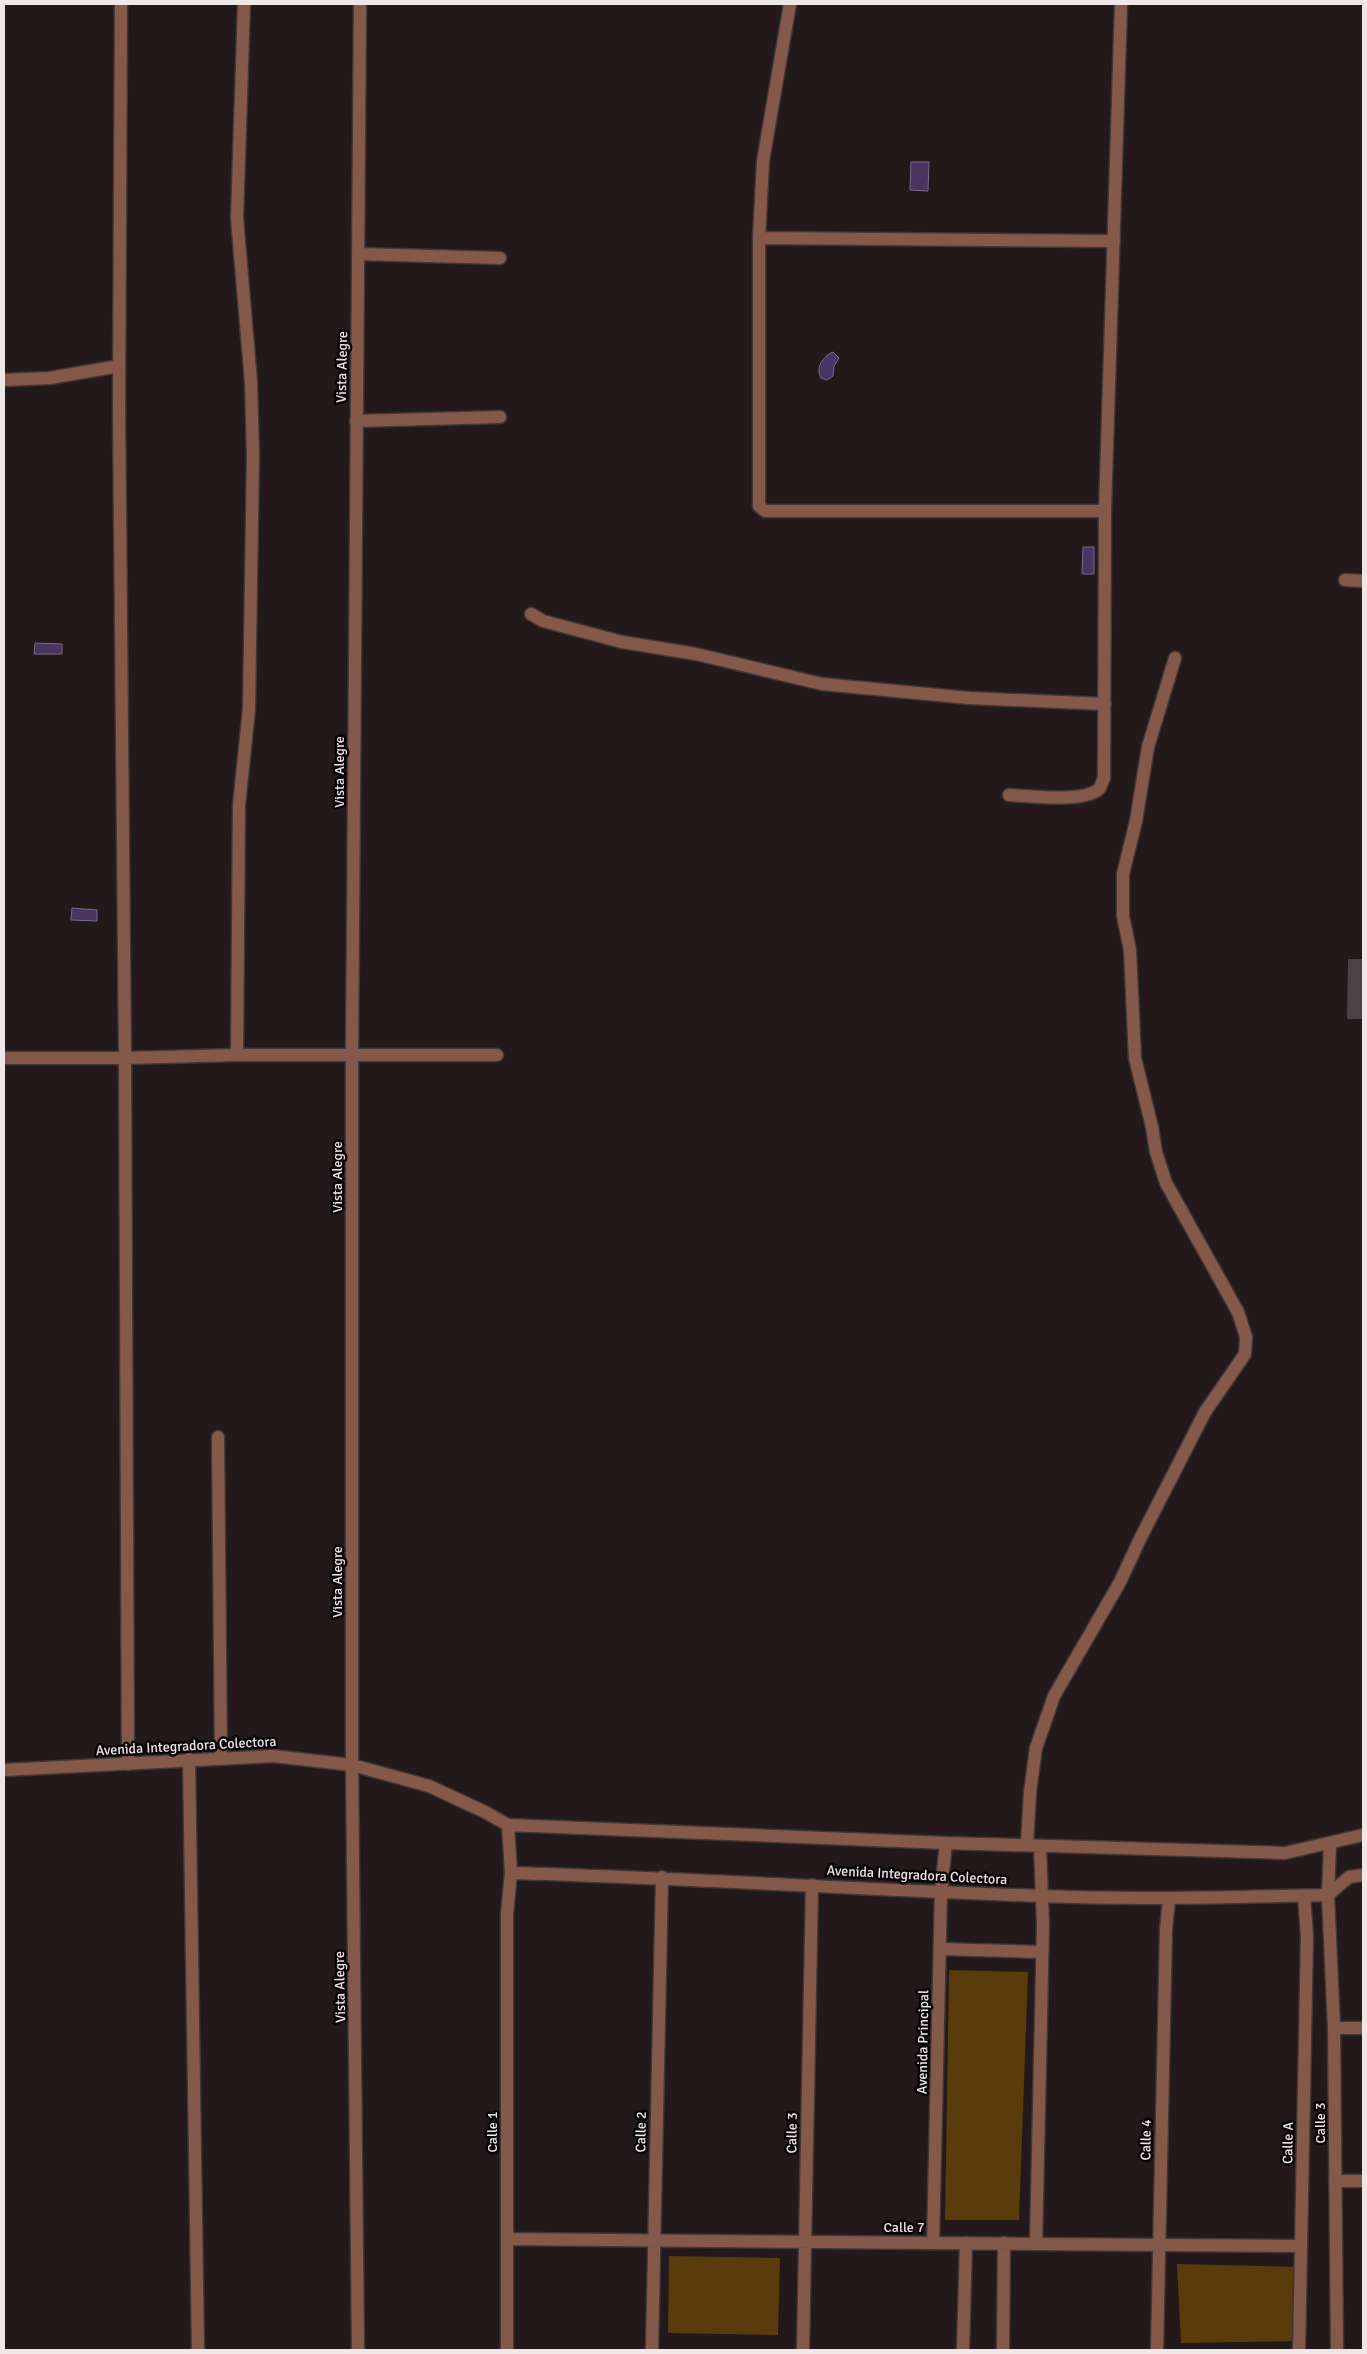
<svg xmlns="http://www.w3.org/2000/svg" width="1367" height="2354" font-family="Signika,sans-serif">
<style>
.green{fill:#593b0c}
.water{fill:#493462;stroke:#7a698a}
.building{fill:#4b4248}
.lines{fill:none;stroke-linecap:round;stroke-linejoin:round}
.service-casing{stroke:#3f3637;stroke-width:15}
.minor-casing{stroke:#3f3637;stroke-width:15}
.tertiary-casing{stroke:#3f3637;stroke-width:15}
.service{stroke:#845949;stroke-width:12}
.minor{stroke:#845949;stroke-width:12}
.tertiary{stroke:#845949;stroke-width:12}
.labels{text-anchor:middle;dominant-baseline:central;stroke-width:5;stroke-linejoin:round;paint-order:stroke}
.street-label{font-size:14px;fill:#eee6e7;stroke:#090506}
</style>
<rect width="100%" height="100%" fill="#23191a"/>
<path class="green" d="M949 1970 1028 1972 1019 2220H945Z
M669 2256 780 2258 778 2335 668 2333Z
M1177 2264 1300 2267 1299 2341 1181 2343Z"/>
<path class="water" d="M911 162H929L928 191 910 190Z
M833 352 839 358 834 366 833 376 827 380 821 378C815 368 823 356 833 352Z
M1083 547H1094V574H1082Z
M35 643 62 644V654H34Z
M72 908 97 910V921L71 920Z"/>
<path class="building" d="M1348 959H1363V1019H1347Z"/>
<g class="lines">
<g class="service-casing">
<path id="service" d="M358 254 500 258
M4 380 50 378 119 366
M356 421 500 417
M1027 1845 1030 1792 1036 1748 1054 1696 1120 1582 1140 1539 1205 1412 1245 1354 1246 1337 1238 1312 1166 1183 1156 1152 1152 1127 1135 1058 1130 950 1123 916V874L1136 821 1148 747 1175 658"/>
</g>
<g class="minor-casing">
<path id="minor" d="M121 4 119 407 125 1058 128 1764
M790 4 763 161 759 238V506L765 511H1105
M759 238 1114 241
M1345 580 1363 581
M531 614 543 621 622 642 696 654 822 684 969 698 1105 704
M1009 795C1029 796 1083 803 1099 789 1101 787 1102 782 1104 778L1105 511 1121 4
M237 1055 239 805 249 709 253 455 251 382 237 218 244 4
M4 1058H125L237 1055H497
M218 1437 221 1758
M189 1759 198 2350
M940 1949 1042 1952
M1334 2028H1363
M1335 2181H1363
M507 2239 933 2243
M1036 2244 1301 2246
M358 2350 352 1765V1056L360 4
M507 2350V1914L511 1873
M652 2350 662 1877
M803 2350 812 1885
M1157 2350 1166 1930 1169 1899
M1299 2350 1307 1936 1304 1896
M1337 2350 1334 2028 1328 1895 1349 1877 1363 1875"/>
</g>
<g class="tertiary-casing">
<path id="tertiary" d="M4 1770 273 1756 352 1765 429 1786 485 1812 508 1825 946 1843 1285 1853 1363 1835
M508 1825 511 1873C688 1878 864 1890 1041 1896 1137 1900 1232 1897 1328 1895L1330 1844
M946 1843 941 1891 933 2243 1036 2244 1043 1925 1040 1846
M963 2350 966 2243
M1003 2350 1004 2243"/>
</g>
<use href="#service" class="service"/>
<use href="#minor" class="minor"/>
<use href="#tertiary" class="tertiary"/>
</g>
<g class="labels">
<g class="street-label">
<text transform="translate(342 367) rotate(-89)">Vista Alegre</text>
<text transform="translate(339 772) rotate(-90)">Vista Alegre</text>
<text transform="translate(337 1177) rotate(-90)">Vista Alegre</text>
<text transform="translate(337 1582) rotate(-90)">Vista Alegre</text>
<text transform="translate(186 1746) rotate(-3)">Avenida Integradora Colectora</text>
<text transform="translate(917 1875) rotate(3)">Avenida Integradora Colectora</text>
<text transform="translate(340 1987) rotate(-91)">Vista Alegre</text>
<text transform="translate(923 2042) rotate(-89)">Avenida Principal</text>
<text transform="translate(1320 2123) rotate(-90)">Calle 3</text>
<text transform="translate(492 2132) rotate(-90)">Calle 1</text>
<text transform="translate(641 2132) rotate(-89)">Calle 2</text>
<text transform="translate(792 2133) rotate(-89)">Calle 3</text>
<text transform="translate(1146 2140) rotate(-89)">Calle 4</text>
<text transform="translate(1288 2143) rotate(-89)">Calle A</text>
<text x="904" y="2227">Calle 7</text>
</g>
</g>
<rect width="1367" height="2354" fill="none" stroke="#eee6e7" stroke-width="10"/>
</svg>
